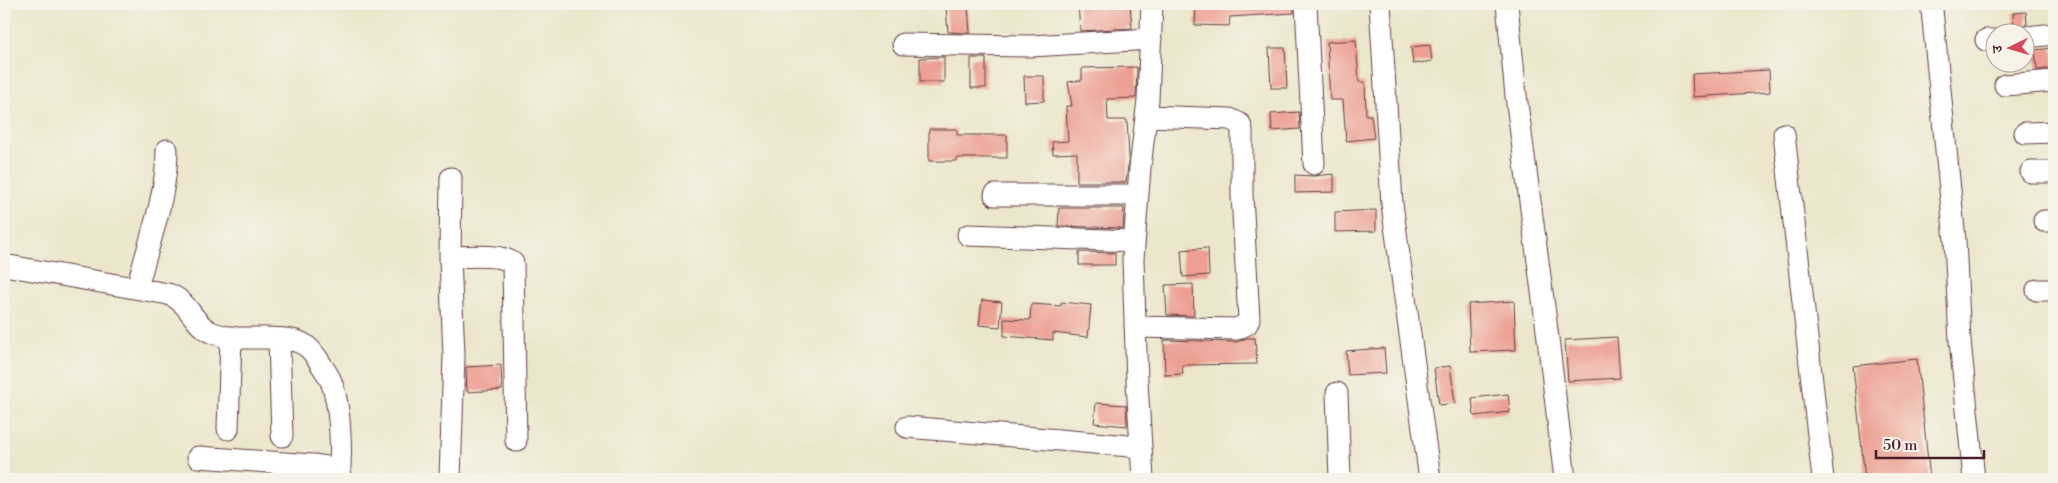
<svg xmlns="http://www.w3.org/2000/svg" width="2058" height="483" font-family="'Libre Bodoni','Noto Serif Devanagari',serif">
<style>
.building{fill:#ed9f93}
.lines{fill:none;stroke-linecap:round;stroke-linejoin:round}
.minor-casing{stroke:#623d43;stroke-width:23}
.minor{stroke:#fff;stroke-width:21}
</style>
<rect width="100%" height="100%" fill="#f7f3e8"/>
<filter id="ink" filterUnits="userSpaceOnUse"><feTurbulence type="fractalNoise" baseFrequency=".02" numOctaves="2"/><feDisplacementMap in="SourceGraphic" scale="10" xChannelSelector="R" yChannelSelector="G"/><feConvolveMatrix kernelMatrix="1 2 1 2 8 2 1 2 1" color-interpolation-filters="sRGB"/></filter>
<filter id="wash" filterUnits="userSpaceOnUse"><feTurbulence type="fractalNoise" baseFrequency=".0096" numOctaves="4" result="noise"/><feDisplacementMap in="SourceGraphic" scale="20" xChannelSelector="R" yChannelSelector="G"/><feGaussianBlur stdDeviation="1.12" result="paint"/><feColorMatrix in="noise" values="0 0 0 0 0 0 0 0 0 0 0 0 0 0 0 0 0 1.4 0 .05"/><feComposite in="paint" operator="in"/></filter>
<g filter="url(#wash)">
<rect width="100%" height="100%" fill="#ece7cc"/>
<g id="blocks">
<path class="building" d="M1078 4H1130L1132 28 1080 31Z
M1196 4H1294V13L1230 17 1229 26 1195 25Z
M968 6 970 33 948 32 946 7Z
M2026 12 2027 24 2014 28 2013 13Z
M1356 40 1359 82H1365L1366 115H1371L1374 138 1346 141 1343 100H1330L1327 42Z
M1430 45 1432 61 1413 64 1411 47Z
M1269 48H1285L1287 88H1271Z
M2053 48 2054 68 2037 70 2035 50Z
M944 57V82H920V58Z
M971 58H986V88H971Z
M1137 67 1136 98 1107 99 1108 120H1127L1129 157 1126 182H1077V153L1053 154 1052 142 1068 141 1066 106H1072L1068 82 1082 80V68Z
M1769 70 1770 92 1693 97 1692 74Z
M1024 76H1044V101L1025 102Z
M1299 112 1300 129 1272 131 1271 114Z
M929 129H957V135H1007V158H957V161H929Z
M1334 174V192L1295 193V175L1314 176Z
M1059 208H1124L1123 228 1058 226Z
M1376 210V231L1335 232V212Z
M1208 248 1209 275 1183 277 1181 250Z
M1079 252 1115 253V265H1079Z
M1193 284 1194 316 1167 315 1165 285Z
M982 300 1002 302 1000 327 979 325Z
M1514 301 1516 350 1470 352 1468 304Z
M1061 302 1091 305 1088 337 1053 333V340L1004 336V319L1030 320 1031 304 1061 306Z
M1617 337 1620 378 1568 381 1565 340Z
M1246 338H1255L1257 364 1182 365 1183 374 1165 375 1164 340 1237 342Z
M1384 348 1386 373 1348 375 1346 351Z
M1917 359 1930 479H1865L1853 366Z
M501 365 502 390 467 392 466 367Z
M1450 366 1455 403 1439 405 1434 368Z
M1508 394 1510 412 1474 416 1472 398Z
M1096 403 1126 405 1127 426 1094 423Z"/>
</g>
</g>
<g filter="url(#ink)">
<use href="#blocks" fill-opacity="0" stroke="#623d43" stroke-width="1"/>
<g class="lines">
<g class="minor-casing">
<path id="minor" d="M1306 4 1314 164
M1380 4 1392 204 1430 479
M1507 4 1516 96 1545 314 1565 479
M1932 10 1955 240 1960 341 1974 479
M2026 37 2054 34
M1986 40H1996
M903 44 1031 46 1151 39
M2005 85 2054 81
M2025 133 2054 132
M1784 134 1823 479
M2031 172H2054
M995 195H1138
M2044 221H2054
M968 235 1134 241
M450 257C466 257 500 253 513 263L516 441
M4 265 168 294C190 301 193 326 213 333 240 343 269 334 296 341 307 344 313 352 319 361 322 366 326 372 329 377 341 401 342 453 339 479
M137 288C148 245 167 195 167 150
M2037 290H2054
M1135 327 1237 329 1247 324 1249 319 1242 195V130L1240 124 1230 119 1146 116
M279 339 282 436
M1337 393 1340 479
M907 427 1141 447
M228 429 231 338
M198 457 313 465 340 469
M450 479 454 356 450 257 451 178
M1143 479 1137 382 1133 259 1140 168 1148 100 1152 4"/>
</g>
<use href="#minor" class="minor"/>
</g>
</g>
<rect width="2058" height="483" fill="none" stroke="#f7f3e8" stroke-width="20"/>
<g transform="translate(2010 48) rotate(265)"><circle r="24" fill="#f7f3e8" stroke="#b29e9c"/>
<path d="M0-4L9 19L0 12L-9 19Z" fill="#d1495b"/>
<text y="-8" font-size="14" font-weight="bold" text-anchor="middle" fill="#4a1f2b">उ</text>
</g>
<path d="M1876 450v8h108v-8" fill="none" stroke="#4a1f2b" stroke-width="2.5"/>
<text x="1883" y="450" font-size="15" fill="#4a1f2b" stroke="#f7f3e8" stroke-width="4" paint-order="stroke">50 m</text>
</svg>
